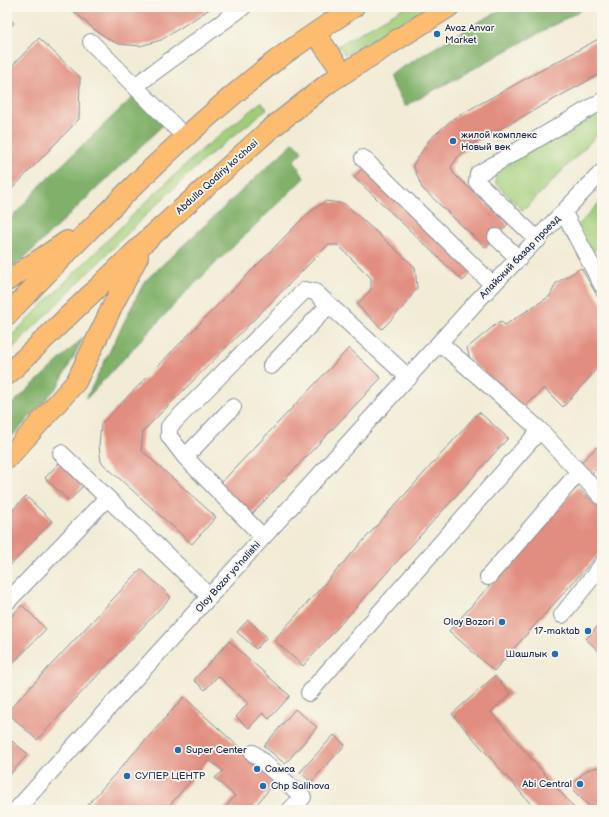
<svg xmlns="http://www.w3.org/2000/svg" width="609" height="817" font-family="'Balsamiq Sans',sans-serif">
<style>
.green{fill:#a1cd79;stroke:#5e7e6c}
.forest{fill:#80b069;stroke:#4e7064}
.building{fill:#e18d7f}
.lines{fill:none;stroke-linecap:round;stroke-linejoin:round}
.minor-casing{stroke:#868e9a;stroke-width:18}
.major-casing{stroke:#868e9a;stroke-width:22}
.minor{stroke:#fff;stroke-width:16}
.major{stroke:#fdbc6f;stroke-width:20}
.poi-dot{fill:#1f6fb2;stroke:#fbf7ec;stroke-width:1.5}
.labels{text-anchor:middle;dominant-baseline:central;stroke-width:3.5;stroke-linejoin:round;paint-order:stroke}
.poi-label{font-size:10px;fill:#1b2f5e;stroke:#fbf7ec;text-anchor:start}
.street-label{font-size:10px;fill:#1b2f5e;stroke:#fbf7ec}
</style>
<rect width="100%" height="100%" fill="#fbf7ec"/>
<filter id="ink" filterUnits="userSpaceOnUse"><feTurbulence type="fractalNoise" baseFrequency=".025" numOctaves="2"/><feDisplacementMap in="SourceGraphic" scale="8" xChannelSelector="R" yChannelSelector="G"/><feConvolveMatrix kernelMatrix="1 2 1 2 8 2 1 2 1" color-interpolation-filters="sRGB"/></filter>
<filter id="wash" filterUnits="userSpaceOnUse"><feTurbulence type="fractalNoise" baseFrequency=".012" numOctaves="4" result="noise"/><feDisplacementMap in="SourceGraphic" scale="16" xChannelSelector="R" yChannelSelector="G"/><feGaussianBlur stdDeviation="0.9" result="paint"/><feColorMatrix in="noise" values="0 0 0 0 0 0 0 0 0 0 0 0 0 0 0 0 0 1.4 0 .05"/><feComposite in="paint" operator="in"/></filter>
<g filter="url(#wash)">
<rect width="100%" height="100%" fill="#f1ecd5"/>
<path class="green" d="M405 7H428L345 55 339 45Z
M261 102 267 109 206 158 152 209 7 354V340L144 204 199 152Z
M602 113V130L523 211 496 184 495 174 501 167Z
M602 200V246L587 255 567 237Z"/>
<path class="forest" d="M507 7H587L405 106 388 76 471 26Z
M136 94 165 123 21 261 7 269V223L41 185Z
M294 142 302 152 294 160 304 178 187 291 86 399 144 282Z
M84 337 58 386 7 442V409Z"/>
<g id="blocks">
<path class="building" d="M69 7H136L142 9 144 7H213L161 40 140 46 119 44 110 40 94 29Z
M7 16 14 23 7 31Z
M602 37V73L474 143 457 158 451 167 454 174 508 224 486 248 422 188 413 165 430 139 454 118Z
M39 38 80 77 79 119 7 194V71Z
M364 167 472 271 463 281 354 177Z
M326 201 345 204 415 267 417 288 404 306 382 329 357 305 371 289V278L338 245H328L143 431 141 450 216 517 192 544 101 462 99 446 101 424 307 214Z
M581 268 602 304V363L563 407 544 388 523 409 470 360 467 348 500 321 505 325 550 296 556 283Z
M349 348 381 378 251 515 219 485Z
M479 412 508 438 303 666 274 640Z
M597 447 602 452V463L588 477 577 466Z
M59 463 83 486 69 501 45 478Z
M577 487 602 510V550L494 671 449 631Z
M26 496 52 521 7 569V516Z
M141 569 171 597 37 740 7 712Z
M22 605 46 629 7 669V621Z
M248 620 267 637 256 649 237 632Z
M602 622V654L586 639Z
M229 641 290 696 269 719 263 713 249 728 236 717 248 703 218 676 205 690 194 680Z
M495 676 511 694 491 712 576 810H536L452 714Z
M184 697 276 781 252 810H223L235 796 215 778 223 771 209 760 168 807 172 810H83Z
M295 709 317 727 285 764 264 746Z
M334 735 345 745 311 782 300 772Z
M7 737 28 754 7 778Z
M602 766V810H593L569 786 587 770Z"/>
</g>
</g>
<g filter="url(#ink)">
<use href="#blocks" fill-opacity="0" stroke="#868e9a" stroke-width="1"/>
<g class="lines">
<g class="minor-casing">
<path id="minor" d="M91 42 186 138
M135 86 243 7
M363 158 493 285
M564 213 602 285
M496 237 519 259
M538 240 477 182 478 174 602 101
M440 343 540 430 602 497
M271 366 329 305
M61 453 210 597
M185 457 233 407
M263 537 185 457 169 436V427L305 290 315 292 409 378
M488 577 578 473
M7 602 107 498
M562 615 602 565
M309 693 540 430
M253 753 303 797 290 810
M16 810 478 300 602 172"/>
</g>
<g class="major-casing">
<path id="major" d="M315 33 343 73
M7 281 67 241
M7 315C90 228 175 140 270 65 297 44 326 26 354 7
M7 375 146 241 269 130 330 82 449 7
M7 459 76 382 113 305 138 257"/>
</g>
<use href="#minor" class="minor"/>
<use href="#major" class="major"/>
</g>
</g>
<g class="poi-dot">
<circle cx="437" cy="34" r="4"/>
<circle cx="453" cy="141" r="4"/>
<circle cx="502" cy="622" r="4"/>
<circle cx="588" cy="631" r="4"/>
<circle cx="555" cy="654" r="4"/>
<circle cx="178" cy="750" r="4"/>
<circle cx="257" cy="769" r="4"/>
<circle cx="127" cy="776" r="4"/>
<circle cx="580" cy="784" r="4"/>
<circle cx="263" cy="786" r="4"/>
</g>
<g class="labels">
<g class="poi-label">
<text x="445" y="28">Avaz Anvar<tspan x="445" dy="12">Market</tspan></text>
<text x="461" y="135">жилой комплекс<tspan x="461" dy="12">Новый век</tspan></text>
<text x="494" y="622" text-anchor="end">Oloy Bozori</text>
<text x="580" y="631" text-anchor="end">17-maktab</text>
<text x="547" y="654" text-anchor="end">Шашлык</text>
<text x="186" y="750">Super Center</text>
<text x="265" y="769">Самса</text>
<text x="135" y="776">СУПЕР ЦЕНТР</text>
<text x="572" y="784" text-anchor="end">Abi Central</text>
<text x="271" y="786">Chp Salihova</text>
</g>
<g class="street-label">
<text transform="translate(217 177) rotate(-42)">Abdulla Qodiriy ko'chasi</text>
<text transform="translate(520 257) rotate(-46)">Алайский базар проезд</text>
<text transform="translate(228 577) rotate(-48)">Oloy Bozor yo'nalishi</text>
</g>
</g>
<rect width="609" height="817" fill="none" stroke="#fbf7ec" stroke-width="24"/>
</svg>
